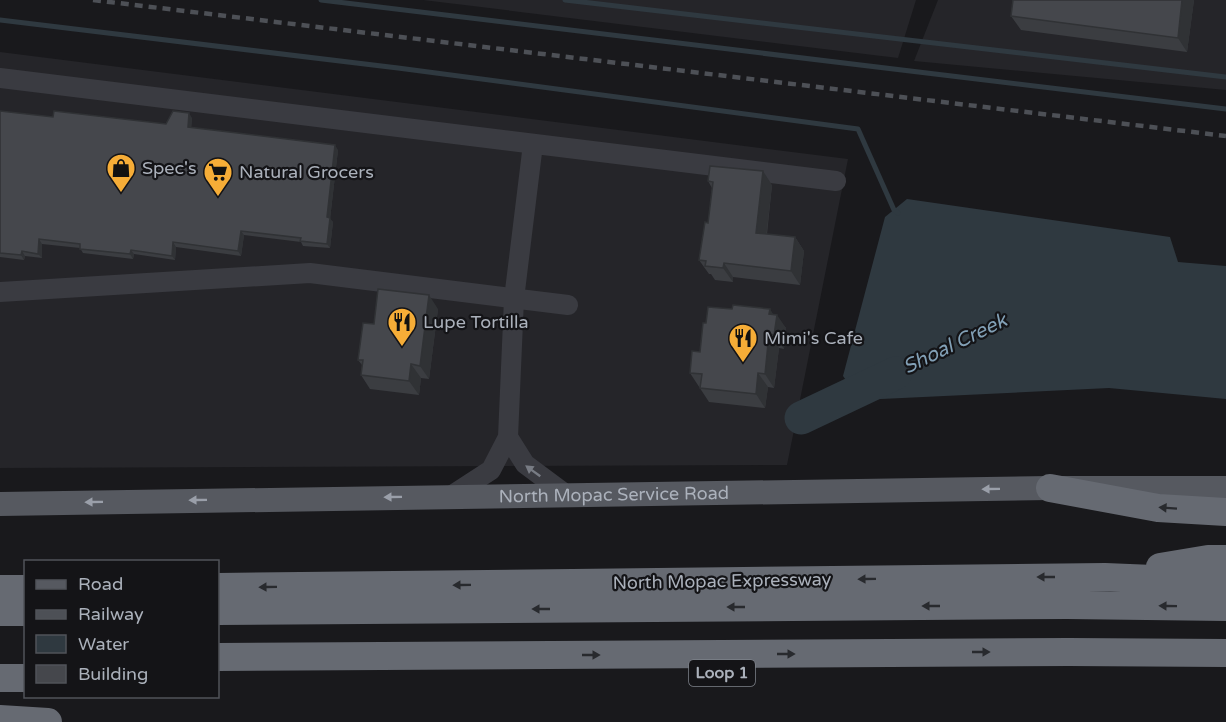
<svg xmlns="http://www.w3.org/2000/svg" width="1226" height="722" font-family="'Varela Round',sans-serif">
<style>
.built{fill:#252529}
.water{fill:#2f3940}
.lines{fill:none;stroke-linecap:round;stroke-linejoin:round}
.stream{stroke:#2f3940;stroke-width:5}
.river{stroke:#2f3940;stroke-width:33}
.minor{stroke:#3a3b41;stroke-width:20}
.major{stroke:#565960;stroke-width:24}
.highway{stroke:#666a72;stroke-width:28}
.rail{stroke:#4d5056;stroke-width:4.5;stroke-dasharray:8 6;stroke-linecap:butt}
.wall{fill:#3b3d41}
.shaded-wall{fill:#303235}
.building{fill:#45474c;stroke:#303235;stroke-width:1.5}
.oneway{fill:#787c84}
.oneway2{fill:#9a9fa9}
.oneway3{fill:#282a2e}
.labels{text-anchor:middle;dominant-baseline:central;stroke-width:4.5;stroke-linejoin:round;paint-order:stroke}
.shield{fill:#141417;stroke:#7e828a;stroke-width:1.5}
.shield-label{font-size:16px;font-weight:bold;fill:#abb1bb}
.poi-label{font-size:18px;fill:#abb1bb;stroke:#141417;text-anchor:start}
.street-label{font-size:18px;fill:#abb1bb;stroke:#141417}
.water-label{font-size:20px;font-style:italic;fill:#82a0b6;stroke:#141417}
</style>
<rect width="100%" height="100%" fill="#19191c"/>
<path class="built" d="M423 0H916L898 58Z
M938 0H1226V90L914 61Z
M0 52 848 159 787 465 0 468Z"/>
<path class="water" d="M907 199 1170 237 1178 262 1226 266V399L1109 388 860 400 843 376 885 217Z"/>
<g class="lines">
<path class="stream" d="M321 0 1226 109
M565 0 1226 77
M0 20 398 68 858 129 894 210 898 213"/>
<path class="river" d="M801 418 896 373"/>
<path class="minor" d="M0 78 836 181
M0 292 310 273 568 305
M508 437 525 464 568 496
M451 496 491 470 508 437 514 299 533 144"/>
<path class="major" id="s1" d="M0 504 1050 488H1226"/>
<path class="highway" d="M1050 488 1158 508 1226 512
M1160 567 1208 559H1226
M218 587 1105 577 1226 582
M0 589H26
M218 611 1067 605 1226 607
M0 612H26
M218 657 1069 652 1226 653
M0 678H26
M0 719 48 722"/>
<path class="rail" d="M93 0 1226 136"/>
</g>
<path class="wall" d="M1013 0H1194L1187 52 1021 30 1011 16Z
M0 111 53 117 166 124 192 118 191 128 338 150 330 219 333 222 330 248 303 246 301 242 244 235 241 256 176 247 175 260 134 254 133 259 83 253 80 248 42 244V258L25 256 24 260 0 257Z
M708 181 772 185 767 234 795 237 804 251 800 285 733 277V282L715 280 711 274H709L699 260 708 223 712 188Z
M438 309 429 379 421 378 419 395 370 389 361 375 362 365 358 360 374 324Z
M732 309 773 314 786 328 784 349 779 348 774 388 768 387 765 408 709 402 690 373 700 352 706 323Z"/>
<path class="shaded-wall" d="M1182 0H1194L1187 52 1178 38Z
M189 113 192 118 191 132 188 127Z
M335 145 338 150 330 219 333 222 330 248 327 244V217Z
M763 171 772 185 765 247 756 233Z
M241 231 244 235 241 256 238 251Z
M795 237 804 251 800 285 791 271Z
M39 239 42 244V258L38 254Z
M173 242 176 247 175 260 172 256Z
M131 250 134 254 133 259 130 254Z
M22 251 25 256 24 260 21 255Z
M724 263 733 277V282L723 268Z
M429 295 438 309 429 379 420 366Z
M770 309 776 319 777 315 786 328 784 349 774 335 769 314Z
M769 334 779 348 774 388 765 374Z
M411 364 421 378 419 395 409 381Z
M758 373 768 387 765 408 756 394Z"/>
<path class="building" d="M1013 0H1182L1178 38 1011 16Z
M0 111 53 117 54 111 166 124 173 111 189 113 188 127 335 145 327 217 330 218 327 244 300 241 301 238 241 231 238 251 173 242 172 256 131 250 130 254 80 249V244L39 239 38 254 22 251 21 255 0 253Z
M710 166 763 171 756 233 795 237 791 271 724 263 723 268 705 266 706 261 699 260 705 222 708 223 713 182 708 181Z
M378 289 429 295 420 366 411 364 409 381 361 375 363 360H358L363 323 374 324Z
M733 305 770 309 769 314 777 315 774 335 769 334 765 374 758 373 756 394 700 388 702 374 690 373 692 351 700 352 703 323H706L708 307 732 309Z"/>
<defs><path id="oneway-solid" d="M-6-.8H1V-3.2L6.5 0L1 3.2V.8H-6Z" transform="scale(1.5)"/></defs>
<use class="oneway" href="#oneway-solid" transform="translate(533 471) rotate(-144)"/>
<g class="oneway2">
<use href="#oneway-solid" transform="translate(991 489) rotate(179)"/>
<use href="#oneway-solid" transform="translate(393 497) rotate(179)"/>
<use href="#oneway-solid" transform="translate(198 500) rotate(179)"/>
<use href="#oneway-solid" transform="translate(94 502) rotate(179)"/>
</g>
<g class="oneway3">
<use href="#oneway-solid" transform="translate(1168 508) rotate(-176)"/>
<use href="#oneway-solid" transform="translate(1046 577) rotate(180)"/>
<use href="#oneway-solid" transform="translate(867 579) rotate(179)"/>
<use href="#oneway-solid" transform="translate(462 585) rotate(179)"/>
<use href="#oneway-solid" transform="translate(268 587) rotate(179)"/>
<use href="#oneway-solid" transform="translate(931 606) rotate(180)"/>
<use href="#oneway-solid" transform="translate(1168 606) rotate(-179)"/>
<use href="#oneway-solid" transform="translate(736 607) rotate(180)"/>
<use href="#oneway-solid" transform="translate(541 609) rotate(180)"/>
<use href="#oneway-solid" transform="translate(981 652)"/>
<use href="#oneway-solid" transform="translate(786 654)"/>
<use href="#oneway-solid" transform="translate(591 655)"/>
</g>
<defs>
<g id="shop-pin" transform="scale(1.5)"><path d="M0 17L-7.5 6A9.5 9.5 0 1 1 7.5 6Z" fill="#f6ad37" stroke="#141417"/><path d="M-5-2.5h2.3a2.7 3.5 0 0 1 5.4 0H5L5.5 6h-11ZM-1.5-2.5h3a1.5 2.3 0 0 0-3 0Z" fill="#111"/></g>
<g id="supermarket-pin" transform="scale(1.5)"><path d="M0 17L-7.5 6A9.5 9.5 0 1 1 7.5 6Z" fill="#f6ad37" stroke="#141417"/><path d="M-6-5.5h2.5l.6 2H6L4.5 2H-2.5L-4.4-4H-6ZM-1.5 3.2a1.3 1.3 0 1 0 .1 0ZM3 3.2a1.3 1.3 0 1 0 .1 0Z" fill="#111"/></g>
<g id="restaurant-pin" transform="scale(1.5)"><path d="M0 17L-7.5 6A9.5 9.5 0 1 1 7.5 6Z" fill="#f6ad37" stroke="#141417"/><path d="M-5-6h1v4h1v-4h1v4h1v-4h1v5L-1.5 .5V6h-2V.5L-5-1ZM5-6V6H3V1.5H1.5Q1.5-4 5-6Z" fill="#111"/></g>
</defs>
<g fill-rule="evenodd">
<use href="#shop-pin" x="121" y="168"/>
<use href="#supermarket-pin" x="218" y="172"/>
<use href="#restaurant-pin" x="402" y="322"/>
<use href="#restaurant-pin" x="743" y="338"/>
</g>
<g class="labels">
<rect class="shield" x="689" y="660" width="66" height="26" rx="4.5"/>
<g class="shield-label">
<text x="722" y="673">Loop 1</text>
</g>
<g class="poi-label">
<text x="142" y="168">Spec's</text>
<text x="239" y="172">Natural Grocers</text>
<text x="423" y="322">Lupe Tortilla</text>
<text x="764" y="338">Mimi's Cafe</text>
</g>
<g class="street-label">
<text stroke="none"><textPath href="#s1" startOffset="614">North Mopac Service Road</textPath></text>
<text transform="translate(722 581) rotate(-1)">North Mopac Expressway</text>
</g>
<g class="water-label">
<text transform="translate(955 344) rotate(-26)">Shoal Creek</text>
</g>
</g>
<rect x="24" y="560" width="195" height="138" fill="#141417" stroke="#505359" stroke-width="1.5"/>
<rect x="36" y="580" width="30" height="9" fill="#565960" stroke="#505359" stroke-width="1.5"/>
<text x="78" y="590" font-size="18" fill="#abb1bb">Road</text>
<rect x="36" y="610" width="30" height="9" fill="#4d5056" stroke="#505359" stroke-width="1.5"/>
<text x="78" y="620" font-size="18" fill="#abb1bb">Railway</text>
<rect x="36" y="635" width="30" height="18" fill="#2f3940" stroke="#505359" stroke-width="1.5"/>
<text x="78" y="650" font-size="18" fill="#abb1bb">Water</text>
<rect x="36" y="665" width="30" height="18" fill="#45474c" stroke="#505359" stroke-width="1.5"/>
<text x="78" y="680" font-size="18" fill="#abb1bb">Building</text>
</svg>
